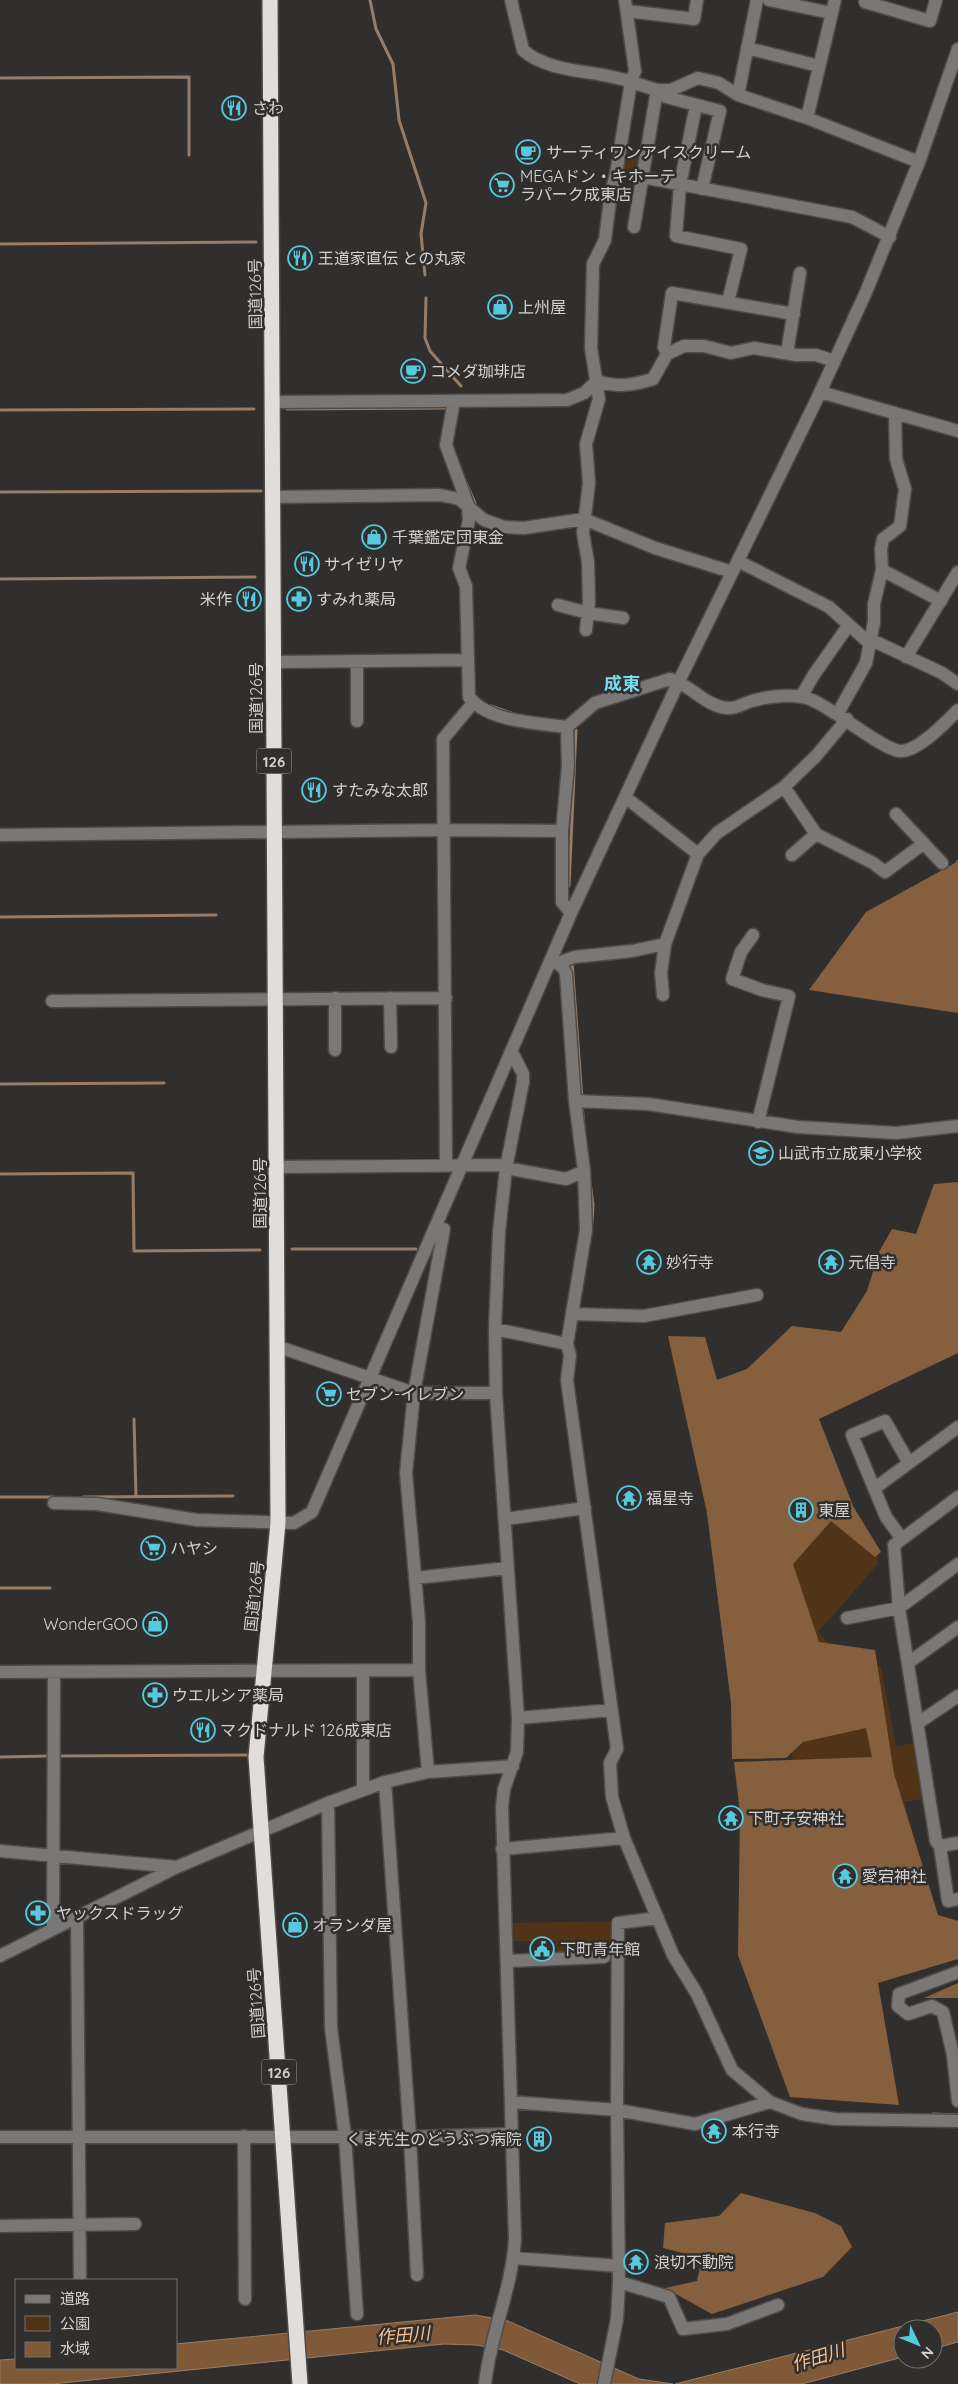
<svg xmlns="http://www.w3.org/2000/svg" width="958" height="2384" font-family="Quicksand,'Noto Sans JP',sans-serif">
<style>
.green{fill:#513317}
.forest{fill:#86603e}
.water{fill:#7f5938;stroke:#987d66}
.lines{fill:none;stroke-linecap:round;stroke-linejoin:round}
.stream{stroke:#987d66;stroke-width:3}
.minor-casing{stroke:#4e4c4a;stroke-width:15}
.highway-casing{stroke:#4e4c4a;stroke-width:18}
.minor{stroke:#797877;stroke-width:12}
.highway{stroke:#e0dddb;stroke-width:15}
.labels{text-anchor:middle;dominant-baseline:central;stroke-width:5;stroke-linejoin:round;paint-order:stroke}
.shield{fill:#312f2d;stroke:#a2a09f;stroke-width:1}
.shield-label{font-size:15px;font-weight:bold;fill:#d2d1d0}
.poi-label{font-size:16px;fill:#d2d1d0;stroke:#312f2d;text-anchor:start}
.street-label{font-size:16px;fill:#d2d1d0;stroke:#312f2d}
.neighbourhood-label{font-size:18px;font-weight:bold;fill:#75ddf1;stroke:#312f2d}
.water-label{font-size:18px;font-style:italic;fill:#fbbd88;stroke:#312f2d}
</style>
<rect width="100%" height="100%" fill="#312f2d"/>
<path class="green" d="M625 154 640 157 636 181 621 178Z
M814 1420 844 1498 877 1551 878 1564 818 1632 833 1648 881 1667 896 1746 914 1743 923 1799 905 1802 924 1909 810 1952 777 1591Z
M615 1921V1953L557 1956 556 1941H511V1923Z"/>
<path class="forest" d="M958 859V1013L809 990 866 912 955 863Z
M958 1182V1353L819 1419 853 1506 881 1552 875 1557 831 1521 793 1564 819 1642 875 1650 894 1774 938 1915 958 1921V1959L878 1983 899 2105 790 2097 738 1955 740 1813 734 1762 872 1757 866 1728 803 1742 786 1758 732 1759 731 1703 707 1513 668 1336 705 1337 717 1380 747 1369 792 1326 841 1332 867 1291 879 1252 892 1229 916 1234 934 1184Z
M958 1983V1998H924Z
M741 2193 815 2213 841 2226 852 2247 823 2277 712 2314 665 2288 697 2281 702 2258 663 2248 665 2223 719 2216Z"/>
<path class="water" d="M958 2312V2342L933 2349V2329H903V2357L802 2384H675Z
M475 2315 508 2321 639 2379 673 2384H580L503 2350 476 2345 444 2344 52 2384H0V2360L16 2359V2368H176V2344Z"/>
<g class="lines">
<path class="stream" d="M370 0 376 29 393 64 399 120 426 203 421 234 425 275
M0 78 189 77V155
M0 244 256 242
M426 298 425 338 430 351 461 386
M287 409 448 408
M0 410 254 409
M465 480 475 503
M0 492 261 491
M0 579 255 577
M491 706 511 713
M569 886 576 730
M0 917 216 915
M572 962 582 1099
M0 1084 164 1083
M582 1105 584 1126
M0 1174 133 1173 134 1251 260 1250
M590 1182 593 1205 592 1223
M292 1249H416
M134 1419 136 1497
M0 1497H54
M83 1497 233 1496
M0 1588H50
M56 1756 248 1755
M0 1757 49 1756
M933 2114 957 2115"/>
<g class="minor-casing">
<path id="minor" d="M511 0 523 50C549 74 600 70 631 82L616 174 611 192 605 240 593 264 591 348 599 399 586 444 589 483 583 533 588 562 589 602 586 630
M625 0 635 71 631 82 657 90H671L698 78 719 83 738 95 807 118 919 162
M769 0 831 13
M866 0 865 2 930 21 936 0
M627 11 694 19 697 0
M747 48 819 66
M738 95 757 0
M696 105 680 185 676 236 741 249 728 302
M807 118 835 0
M642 177 852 217 890 237
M634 227 657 90 666 97 720 111 702 189
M787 353 800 273
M667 354 684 346H704L731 353 754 348 796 355H816L834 361
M597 381C618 388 633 385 653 379L667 354 664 347 672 293 794 314
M820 392 958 431
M454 401 446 445 468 505 469 520 459 568 466 586 469 697C488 722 538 723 567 727
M273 402 567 400 584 393 597 381
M273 497 440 495 459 499 484 520 504 527 524 528 584 519 655 548 732 572
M738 561 829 607 868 642 878 643 942 673 958 684
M882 570 941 601
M558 605 588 613 623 618
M906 657 958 572
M357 661V721
M273 662 468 660
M801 697 813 676 848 626
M838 713 866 663 874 622V604L882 570 881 549 883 539 900 526 905 489 896 459 895 413
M784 787 816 834 792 855
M625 797 698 854
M896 814 942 863
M816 834 873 863 885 872 923 844
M0 835 443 830 562 831
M571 913 562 902V831L568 766 567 727 595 703 670 679C690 684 705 706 727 708 737 709 743 703 752 701 768 696 796 693 812 700 834 709 883 750 900 751 918 752 946 722 958 710
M753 935 741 952 732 979 762 990 789 996 758 1122
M551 960 563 967 566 974 575 1101 584 1171 586 1230 567 1344 570 1355 567 1380 617 1749 610 1763 612 1797 624 1838 673 1955 697 1994 732 2070 770 2102 802 2114 835 2119 958 2121
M558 963 574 957 632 951 665 944
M663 995 661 973 665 944 698 854 717 833 784 787 816 756 847 719
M390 998 391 1047
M52 1001 446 998
M335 1050V998
M575 1101 648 1104 798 1127 896 1133 958 1126
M446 1165 443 739 473 703
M277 1167 507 1165
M506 1168 566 1179 584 1171
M572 1314 644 1316 757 1295
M495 1329 567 1344
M279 1347 414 1393H496
M875 1488 958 1427
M958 1497 894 1545 899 1608 936 1841 940 1846 958 1843
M54 1503 97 1504 197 1520 294 1523 312 1512 571 913 679 681 817 399 866 292 919 162 958 49
M505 1519 585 1508
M902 1539 886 1517 852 1435 885 1421 909 1463
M415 1578 508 1568
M847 1618 899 1608 958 1564
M908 1663 958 1627
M363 1671V1790
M0 1672 419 1670
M518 1718 612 1710
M918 1723 958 1696
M428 1772 419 1670V1622L406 1473 414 1393 444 1229 436 1227
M385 1782 410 2137 417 2275
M328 1803 331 2028 345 2136 357 2314
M940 1846 948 1901 958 1899
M502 1849 624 1838
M0 1851 177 1867
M77 1918 80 2280
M53 1929 54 1672
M0 1956 177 1867 328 1803 385 1782 428 1772 513 1766
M507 1961 604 1957
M958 1972 899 1994 898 2006 908 2014 932 2006 943 2012 953 2055 958 2101
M511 2102 617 2110 695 2124 770 2102
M244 2136 245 2299
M0 2137H410L512 2134
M0 2226 135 2224
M514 2258 619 2266
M619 2282 669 2297 683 2329 727 2324 778 2305
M485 2384C490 2335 512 2289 515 2239L502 1807 504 1789 517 1752 518 1718 496 1393 495 1329 499 1232 506 1168 523 1082V1074L512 1052
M604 2384 617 2319 619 2282 617 2110 618 1923 658 1918"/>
</g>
<g class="highway-casing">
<path id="highway" d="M270 0 278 1523 256 1757 300 2384"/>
</g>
<use href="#minor" class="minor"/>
<use href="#highway" class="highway"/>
</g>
<defs>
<g id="restaurant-ring" transform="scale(1.25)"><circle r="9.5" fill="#312f2d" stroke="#55cadf" stroke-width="1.5"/><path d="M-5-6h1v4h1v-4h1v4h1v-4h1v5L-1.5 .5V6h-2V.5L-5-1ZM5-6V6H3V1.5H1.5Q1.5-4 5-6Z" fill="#55cadf"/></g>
<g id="cafe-ring" transform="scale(1.25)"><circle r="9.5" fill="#312f2d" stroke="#55cadf" stroke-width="1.5"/><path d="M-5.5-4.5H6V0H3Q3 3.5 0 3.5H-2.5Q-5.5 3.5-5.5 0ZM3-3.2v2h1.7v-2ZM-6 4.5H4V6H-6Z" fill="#55cadf"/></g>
<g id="supermarket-ring" transform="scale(1.25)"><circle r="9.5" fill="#312f2d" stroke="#55cadf" stroke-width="1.5"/><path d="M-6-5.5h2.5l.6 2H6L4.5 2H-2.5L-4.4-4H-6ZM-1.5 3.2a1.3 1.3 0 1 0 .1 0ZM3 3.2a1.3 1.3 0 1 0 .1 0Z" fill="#55cadf"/></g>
<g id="shop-ring" transform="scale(1.25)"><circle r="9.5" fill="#312f2d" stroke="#55cadf" stroke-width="1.5"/><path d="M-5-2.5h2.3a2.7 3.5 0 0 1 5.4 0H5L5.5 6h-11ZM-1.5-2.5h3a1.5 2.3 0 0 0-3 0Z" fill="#55cadf"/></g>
<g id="pharmacy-ring" transform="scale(1.25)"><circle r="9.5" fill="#312f2d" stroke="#55cadf" stroke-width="1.5"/><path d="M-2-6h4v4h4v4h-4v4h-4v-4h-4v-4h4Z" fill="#55cadf"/></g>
<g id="school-ring" transform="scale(1.25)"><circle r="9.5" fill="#312f2d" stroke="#55cadf" stroke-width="1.5"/><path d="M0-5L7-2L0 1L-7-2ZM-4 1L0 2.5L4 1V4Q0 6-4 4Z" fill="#55cadf"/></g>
<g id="temple-ring" transform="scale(1.25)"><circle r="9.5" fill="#312f2d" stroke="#55cadf" stroke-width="1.5"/><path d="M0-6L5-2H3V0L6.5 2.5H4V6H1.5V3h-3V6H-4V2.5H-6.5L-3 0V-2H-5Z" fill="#55cadf"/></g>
<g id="building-ring" transform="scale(1.25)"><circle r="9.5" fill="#312f2d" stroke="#55cadf" stroke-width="1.5"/><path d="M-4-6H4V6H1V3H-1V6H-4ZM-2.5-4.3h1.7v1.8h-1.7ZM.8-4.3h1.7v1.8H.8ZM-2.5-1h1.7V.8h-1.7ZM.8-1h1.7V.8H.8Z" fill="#55cadf"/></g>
<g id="civic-ring" transform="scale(1.25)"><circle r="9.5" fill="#312f2d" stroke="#55cadf" stroke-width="1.5"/><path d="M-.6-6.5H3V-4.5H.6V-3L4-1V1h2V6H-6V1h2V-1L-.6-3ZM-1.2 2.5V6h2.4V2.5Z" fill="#55cadf"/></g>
</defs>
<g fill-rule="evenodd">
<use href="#restaurant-ring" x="234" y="108"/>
<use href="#cafe-ring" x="528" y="152"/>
<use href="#supermarket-ring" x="502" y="185"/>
<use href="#restaurant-ring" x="300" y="258"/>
<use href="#shop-ring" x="500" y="307"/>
<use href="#cafe-ring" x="413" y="371"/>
<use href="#shop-ring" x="374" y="537"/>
<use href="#restaurant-ring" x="307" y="564"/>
<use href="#restaurant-ring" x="249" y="599"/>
<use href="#pharmacy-ring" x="299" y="599"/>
<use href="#restaurant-ring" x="314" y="790"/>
<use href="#school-ring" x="761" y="1153"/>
<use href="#temple-ring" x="649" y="1262"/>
<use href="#temple-ring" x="831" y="1262"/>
<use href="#supermarket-ring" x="329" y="1394"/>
<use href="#temple-ring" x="629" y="1498"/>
<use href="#building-ring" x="801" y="1510"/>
<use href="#supermarket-ring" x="153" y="1548"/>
<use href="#shop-ring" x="155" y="1624"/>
<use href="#pharmacy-ring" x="155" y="1695"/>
<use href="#restaurant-ring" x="203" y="1730"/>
<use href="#temple-ring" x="731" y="1818"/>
<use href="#temple-ring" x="845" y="1876"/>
<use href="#pharmacy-ring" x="38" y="1913"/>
<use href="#shop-ring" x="295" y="1925"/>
<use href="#civic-ring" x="542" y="1949"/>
<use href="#temple-ring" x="714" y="2131"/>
<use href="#building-ring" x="539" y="2139"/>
<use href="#temple-ring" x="636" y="2262"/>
</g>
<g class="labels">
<g class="shield">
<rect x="256.5" y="748.5" width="35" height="25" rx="4"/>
<rect x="261.5" y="2059.5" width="35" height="25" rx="4"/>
</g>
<g class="shield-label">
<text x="274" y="761">126</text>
<text x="279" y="2072">126</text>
</g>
<g class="poi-label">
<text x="252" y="108">さわ</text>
<text x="546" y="152">サーティワンアイスクリーム</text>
<text x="520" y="176">MEGAドン・キホーテ<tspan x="520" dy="18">ラパーク成東店</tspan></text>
<text x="318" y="258">王道家直伝 との丸家</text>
<text x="518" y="307">上州屋</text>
<text x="430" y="371">コメダ珈琲店</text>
<text x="392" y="537">千葉鑑定団東金</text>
<text x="324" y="564">サイゼリヤ</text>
<text x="232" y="599" text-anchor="end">米作</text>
<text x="316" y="599">すみれ薬局</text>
<text x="332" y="790">すたみな太郎</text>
<text x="778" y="1153">山武市立成東小学校</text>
<text x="666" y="1262">妙行寺</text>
<text x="848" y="1262">元倡寺</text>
<text x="346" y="1394">セブン-イレブン</text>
<text x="646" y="1498">福星寺</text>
<text x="818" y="1510">東屋</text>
<text x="170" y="1548">ハヤシ</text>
<text x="138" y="1624" text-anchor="end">WonderGOO</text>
<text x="172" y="1695">ウエルシア薬局</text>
<text x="220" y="1730">マクドナルド 126成東店</text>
<text x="748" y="1818">下町子安神社</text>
<text x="862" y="1876">愛宕神社</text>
<text x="56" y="1913">ヤックスドラッグ</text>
<text x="312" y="1925">オランダ屋</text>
<text x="560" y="1949">下町青年館</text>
<text x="732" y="2131">本行寺</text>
<text x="522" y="2139" text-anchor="end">くま先生のどうぶつ病院</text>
<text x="654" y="2262">浪切不動院</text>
</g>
<g class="street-label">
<text transform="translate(255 294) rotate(-91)">国道126号</text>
<text transform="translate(256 698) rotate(-90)">国道126号</text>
<text transform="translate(260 1193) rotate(-90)">国道126号</text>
<text transform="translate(254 1596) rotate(-84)">国道126号</text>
<text transform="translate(256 2003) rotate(-94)">国道126号</text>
</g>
<g class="neighbourhood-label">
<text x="622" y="683">成東</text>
</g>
<g class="water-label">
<text transform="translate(403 2335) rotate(-5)">作田川</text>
<text transform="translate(818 2357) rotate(-17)">作田川</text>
</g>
</g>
<rect x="15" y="2279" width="162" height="90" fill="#312f2d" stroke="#71706e"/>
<rect x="25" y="2295" width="25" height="8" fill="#797877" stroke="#71706e"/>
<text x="60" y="2304" font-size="15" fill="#d2d1d0">道路</text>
<rect x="25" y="2316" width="25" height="15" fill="#513317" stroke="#71706e"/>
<text x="60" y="2329" font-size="15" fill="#d2d1d0">公園</text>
<rect x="25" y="2342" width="25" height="15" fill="#7f5938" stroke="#71706e"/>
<text x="60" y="2354" font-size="15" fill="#d2d1d0">水域</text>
<g transform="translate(918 2344) rotate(133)"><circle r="24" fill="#312f2d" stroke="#71706e"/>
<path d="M0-4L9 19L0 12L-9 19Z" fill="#55cadf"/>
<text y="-8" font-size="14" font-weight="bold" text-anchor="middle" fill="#d2d1d0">N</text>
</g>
</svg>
